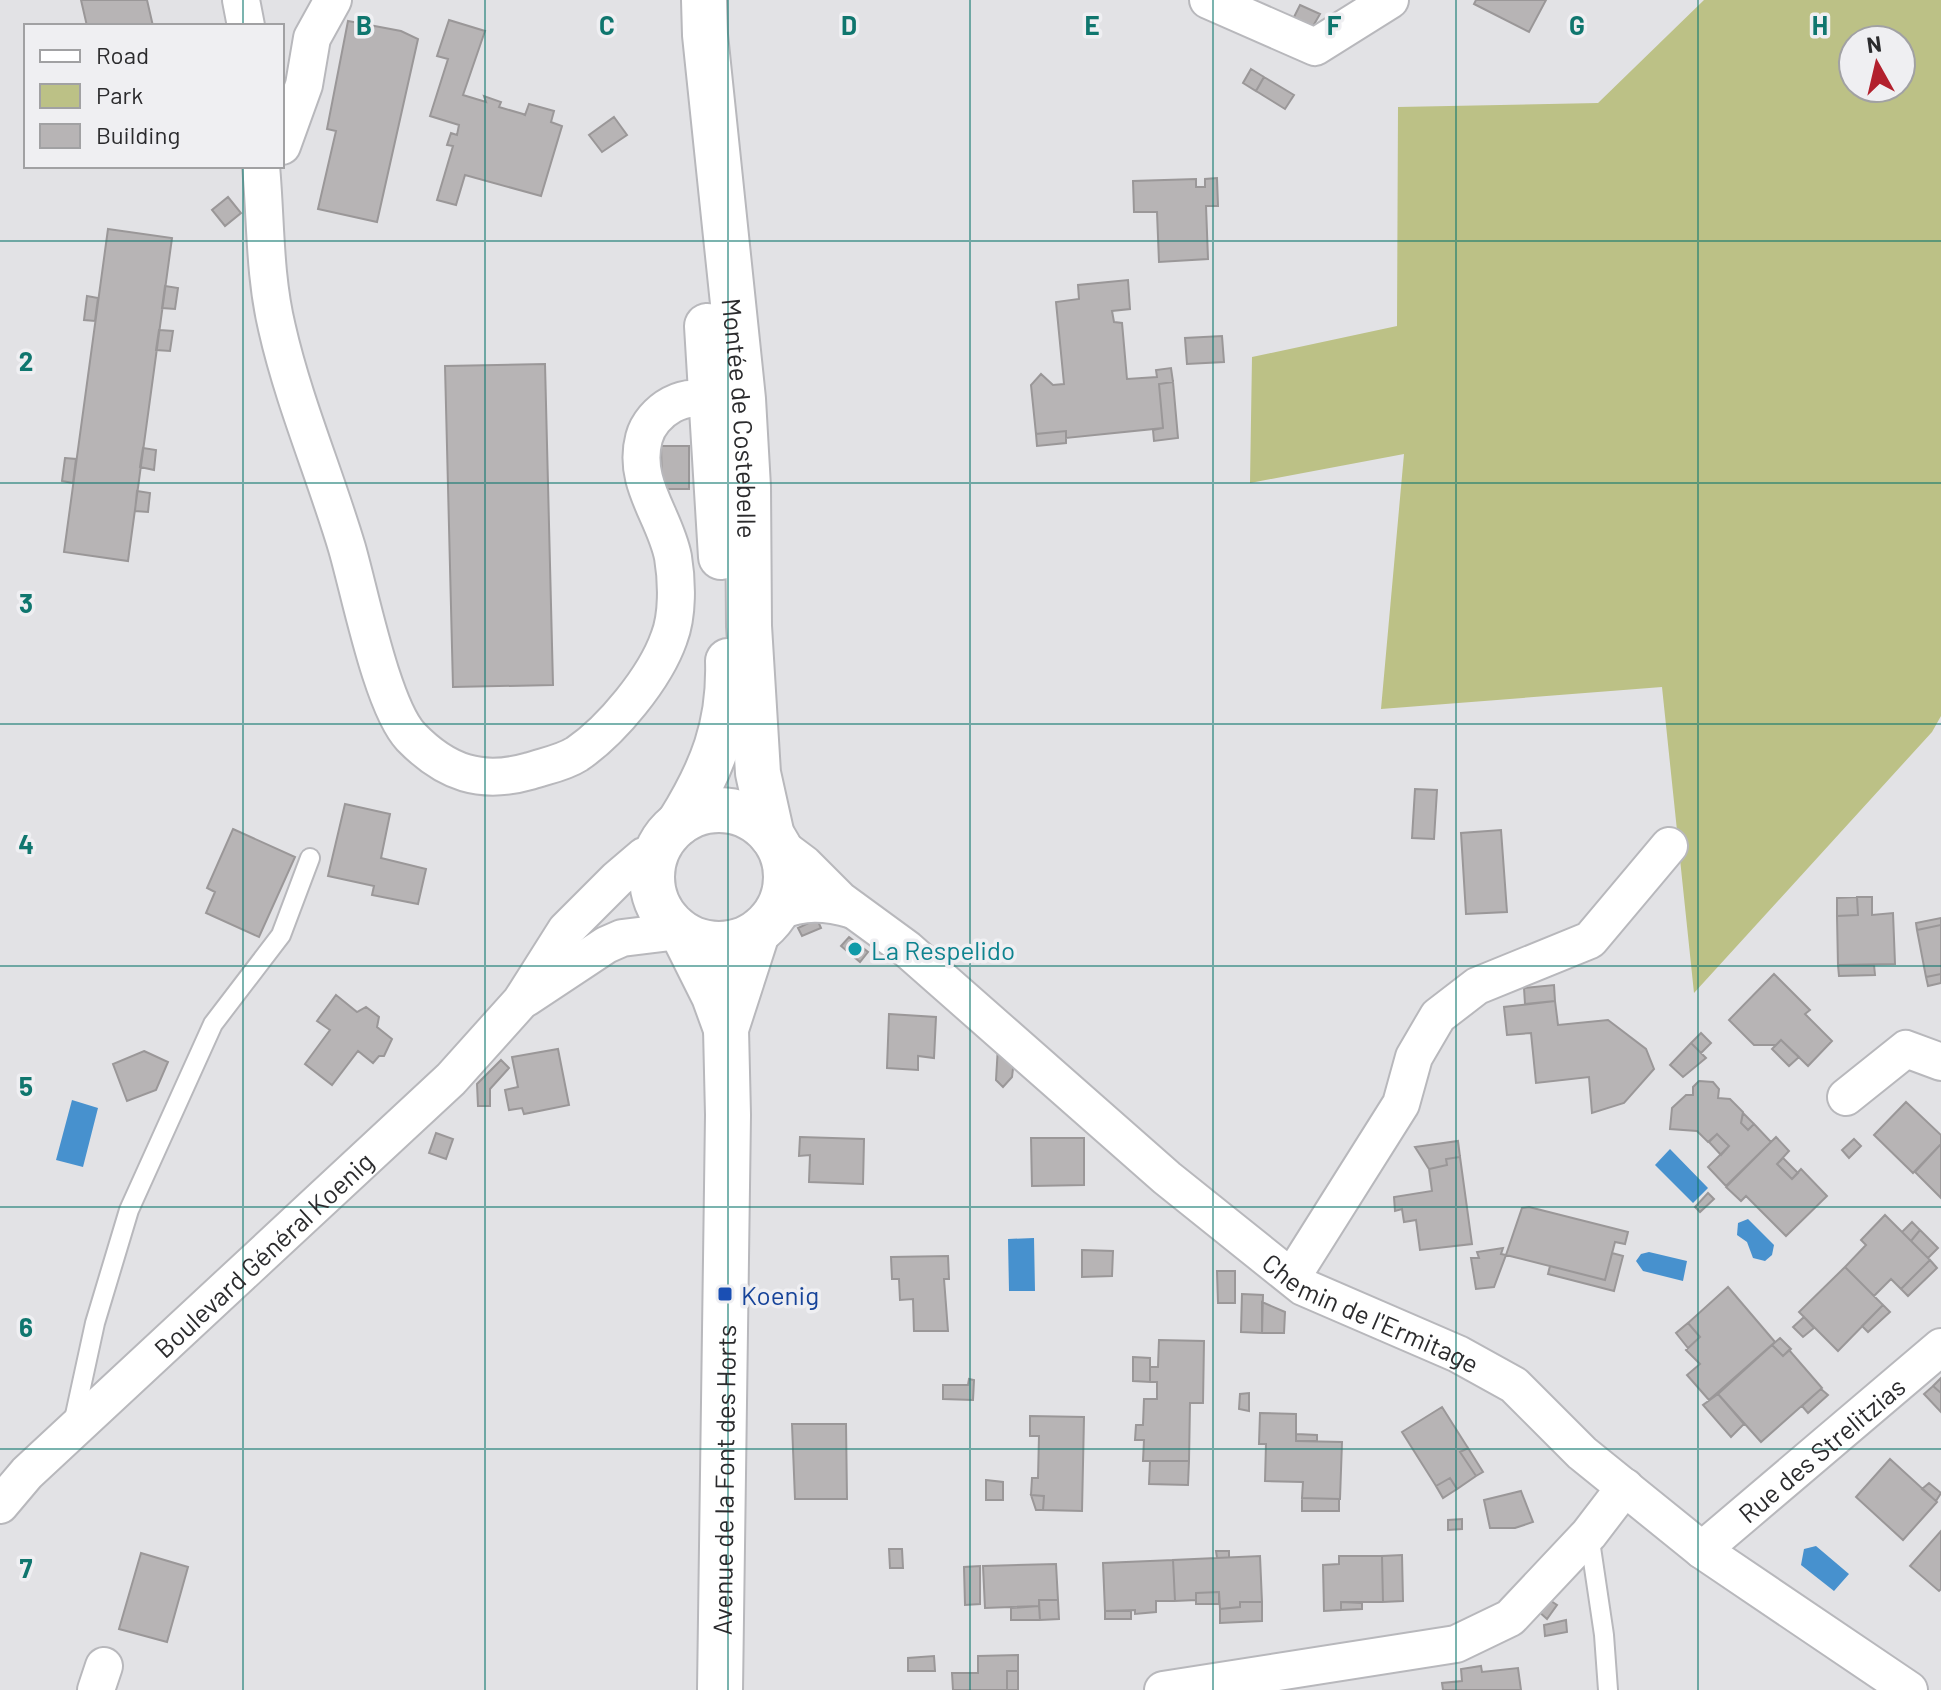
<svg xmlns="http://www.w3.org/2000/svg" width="1941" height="1690" font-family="Barlow,sans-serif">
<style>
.green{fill:#bcc186;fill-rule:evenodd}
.water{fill:#4791ce}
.building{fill:#b7b4b5;stroke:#9a9798;stroke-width:2}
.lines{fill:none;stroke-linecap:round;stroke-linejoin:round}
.service-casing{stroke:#b8b8bc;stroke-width:22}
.minor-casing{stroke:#b8b8bc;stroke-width:40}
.secondary-casing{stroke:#b8b8bc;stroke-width:48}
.service{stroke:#fff;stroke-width:18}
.minor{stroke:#fff;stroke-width:36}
.secondary{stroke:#fff;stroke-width:44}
.grid{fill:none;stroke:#0f766e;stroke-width:2;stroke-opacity:0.55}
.culture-dot{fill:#0f9aa8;stroke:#efeff2;stroke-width:3}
.transit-dot{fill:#1a4fb4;stroke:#efeff2;stroke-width:3}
.labels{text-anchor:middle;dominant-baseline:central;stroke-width:7;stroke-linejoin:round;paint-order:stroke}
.street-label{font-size:26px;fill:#2b2b2d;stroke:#efeff2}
.culture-label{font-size:26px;fill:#0d838f;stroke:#efeff2;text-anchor:start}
.transit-label{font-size:26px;fill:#164399;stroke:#efeff2;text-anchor:start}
.grid-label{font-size:26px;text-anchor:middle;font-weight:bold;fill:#0f766e;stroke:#efeff2;stroke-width:7;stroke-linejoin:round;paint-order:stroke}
</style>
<rect width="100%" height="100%" fill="#e2e2e5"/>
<path class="green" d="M1704 0H1941V716L1932 732 1694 993 1662 687 1381 709 1404 454 1250 483 1252 357 1397 326 1398 107 1598 103ZM1853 40H1901V88H1853Z"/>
<path class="water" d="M72 1100 98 1108 83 1167 56 1160Z
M1670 1149 1708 1188 1693 1203 1655 1165Z
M1748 1219 1774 1245 1772 1255 1765 1261 1753 1258 1747 1242 1737 1235 1738 1223Z
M1034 1238 1035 1291H1009L1008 1239Z
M1649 1252 1687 1261 1683 1281 1643 1271 1636 1261 1641 1254Z
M1816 1546 1849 1574 1834 1591 1801 1565 1804 1549Z"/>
<path class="building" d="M81 0H147L153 26H87Z
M1476 0H1546L1529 32 1474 4Z
M1300 5 1320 14 1312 28 1293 19Z
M449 20 485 31 463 95 486 102 484 96 501 102 499 107 523 114 525 115 529 104 554 111 551 122 562 126 541 196 465 175 456 205 437 200 453 146 447 145 451 133 457 135 459 125 430 116 448 59 437 56Z
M348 21 401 31 418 39 377 222 318 209 336 131 327 129Z
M1251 69 1264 77 1256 91 1243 83Z
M1264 77 1294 95 1285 109 1256 91Z
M614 117 627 135 602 152 589 135Z
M1217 178 1218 206H1206L1208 259 1159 262 1157 212H1134L1133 181 1196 179V187H1205V179Z
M228 197 241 213 225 226 212 210Z
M108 229 172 238 128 561 64 552Z
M1128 280 1130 309 1112 311 1114 322 1122 323 1127 379 1157 377 1156 370 1171 368 1173 382 1159 384 1163 428 1066 438V431L1036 434 1031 385 1041 374 1053 385 1064 384 1056 302 1079 299 1078 285Z
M165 286 178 288 175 309 162 308Z
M87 296 98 298 95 321 84 320Z
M159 330 173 331 170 351 156 350Z
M1222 336 1224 362 1187 364 1185 338Z
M545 364 553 685 453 687 445 366Z
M1173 382 1178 438 1154 441 1153 430 1163 428 1159 384Z
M1066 431V443L1037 446 1036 434Z
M661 446H689V489H662Z
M143 448 156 450 154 470 140 467Z
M65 458 76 459 73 483 62 481Z
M137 491 150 493 148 512 135 511Z
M1415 789 1437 790 1434 839 1412 838Z
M345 804 390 814 381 858 426 869 418 904 372 895 374 886 328 876Z
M233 829 295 857 259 937 206 913 215 892 207 888Z
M1501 830 1507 912 1466 914 1461 833Z
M1857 897 1858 915 1837 916V898Z
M1857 897H1872V915L1893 913 1895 964 1838 965 1837 916 1858 915Z
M1941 918V925L1917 930 1916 923Z
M817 919 821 928 802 936 798 928Z
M1941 925V974L1926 977 1917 930Z
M849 937 868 952 860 962 841 946Z
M1838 965H1874L1875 975 1839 976Z
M1774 974 1810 1010 1805 1014 1832 1041 1808 1066 1781 1040 1776 1045H1754L1729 1020Z
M1941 974V983L1928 986 1926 977Z
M1554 985 1555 1001 1525 1004 1524 988Z
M336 995 357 1012 366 1007 379 1017 377 1027 392 1039 384 1056H379L373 1063 358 1051 332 1085 305 1064 330 1030 317 1021Z
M1555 1001 1558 1025 1608 1020 1646 1049 1654 1069 1624 1103 1592 1113 1589 1077 1536 1083 1531 1033 1507 1035 1504 1007Z
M889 1014 936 1017 934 1058 918 1056V1070L887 1068Z
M1701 1033 1711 1043 1701 1053 1691 1043Z
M1781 1040 1799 1057 1789 1066 1772 1049Z
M1691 1043 1706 1058 1683 1077 1670 1065Z
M998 1046 1014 1060 1012 1077 1003 1087 996 1080Z
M558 1049 569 1105 524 1114 522 1108 509 1110 505 1090 518 1087 512 1057Z
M144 1051 168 1062 156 1090 127 1101 113 1064Z
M501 1060 509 1068 490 1089V1106H478L477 1084Z
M1699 1081 1713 1082 1719 1089 1718 1098 1730 1099 1743 1112 1741 1123 1748 1130 1754 1124 1771 1142 1726 1186 1708 1167 1729 1146 1717 1134 1708 1142 1697 1131 1670 1129 1672 1108 1686 1095H1693V1087Z
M1906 1102 1941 1135V1144L1913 1173 1874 1135Z
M1743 1113 1754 1124 1748 1130 1741 1123Z
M436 1133 453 1139 446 1159 429 1153Z
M1717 1134 1729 1146 1721 1155 1709 1142Z
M800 1137 864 1139 863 1184 809 1182 810 1155 799 1156Z
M1776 1137 1789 1151 1777 1164 1792 1179 1801 1169 1827 1196 1786 1236 1746 1196 1741 1201 1726 1187Z
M1031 1138H1084V1185L1032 1186Z
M1854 1139 1861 1146 1849 1158 1842 1150Z
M1458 1141 1460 1157 1446 1159 1447 1165 1429 1169 1415 1147Z
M1941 1144V1198L1915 1172Z
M1460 1157 1472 1244 1420 1250 1416 1220 1404 1222 1402 1209 1395 1211 1394 1197 1432 1191 1429 1169 1447 1165 1446 1159Z
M1783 1158 1798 1173 1792 1179 1777 1164Z
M1708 1193 1714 1199 1700 1212 1695 1207Z
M1529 1207 1628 1232 1625 1244 1615 1242 1605 1280 1506 1255 1522 1208Z
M1885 1215 1930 1260 1901 1289 1891 1279 1874 1296 1845 1267 1866 1245 1861 1240Z
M1912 1222 1920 1230 1911 1241 1902 1232Z
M1920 1230 1938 1248 1928 1258 1911 1241Z
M1503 1248 1501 1254 1506 1255 1494 1287 1476 1289 1471 1258H1479L1477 1252Z
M1082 1250 1113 1251 1112 1276 1082 1277Z
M1612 1253 1623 1256 1614 1291 1548 1274 1550 1266 1605 1280Z
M948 1256 949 1279H944L948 1331H914L913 1299 900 1300 899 1279H892L891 1257Z
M1930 1260 1937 1268 1908 1296 1901 1289Z
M1845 1267 1883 1305 1838 1351 1799 1312Z
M1217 1271H1235V1303H1218Z
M1728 1287 1775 1342 1709 1400 1687 1375 1700 1364 1686 1350 1700 1337 1688 1323Z
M1242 1294 1263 1295 1262 1333 1241 1332Z
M1262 1302 1285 1312 1284 1333H1262Z
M1883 1305 1890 1312 1868 1332 1862 1326Z
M1804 1317 1814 1328 1803 1337 1793 1327Z
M1688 1323 1700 1337 1688 1348 1676 1333Z
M1780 1338 1791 1349 1783 1356 1772 1345Z
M1159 1340 1204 1341 1203 1403H1190L1189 1461H1143L1144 1440H1135L1136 1425H1143L1144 1399H1157V1382H1150V1367H1158Z
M1772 1345 1783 1356 1789 1350 1822 1388 1761 1442 1718 1394Z
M1133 1357 1150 1358V1382L1133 1381Z
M1941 1378V1393L1933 1386Z
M969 1379 974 1380 973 1400 943 1399V1385H968Z
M1933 1386 1941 1393V1412L1924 1394Z
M1821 1389 1828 1395 1808 1413 1802 1406Z
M1249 1393V1411L1239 1409 1240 1394Z
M1718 1394 1744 1424 1731 1437 1703 1405Z
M1442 1407 1468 1448 1460 1452 1476 1476 1457 1489 1450 1478 1436 1486 1402 1432Z
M1260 1413 1296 1414V1441L1342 1442 1340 1499 1302 1498 1303 1482 1265 1481 1266 1444H1259Z
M1030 1416 1084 1417 1082 1511 1043 1510 1044 1496 1031 1495 1032 1478H1038L1039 1436H1030Z
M792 1424H846L847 1499H795Z
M1296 1434 1317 1435V1441H1296Z
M1468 1448 1483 1472 1476 1476 1460 1452Z
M1890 1459 1937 1502 1903 1540 1856 1497Z
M1150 1461H1189L1188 1485 1149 1484Z
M1450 1478 1457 1489 1443 1498 1436 1486Z
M986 1480 1003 1482V1500H986Z
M1929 1483 1941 1493 1936 1501 1922 1489Z
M1521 1491 1533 1522 1515 1528H1490L1484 1500Z
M1031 1495 1044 1496 1043 1510H1036Z
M1302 1498 1339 1499V1511H1302Z
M1462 1519V1529L1448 1530V1520Z
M1941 1531V1589L1939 1591 1910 1566Z
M889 1549H902L903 1568H890Z
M1216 1551H1229V1558H1217Z
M141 1553 188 1567 167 1642 119 1629Z
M1402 1555 1403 1601 1383 1602 1382 1556Z
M1260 1556 1262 1602H1240V1607L1220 1609 1219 1592 1196 1593V1600L1175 1601 1173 1560Z
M1339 1556H1382L1383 1602H1341V1610L1324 1611 1323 1565 1339 1564Z
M1173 1560 1175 1601H1156V1612L1135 1614V1610L1105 1611 1103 1563Z
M1056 1564 1058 1600H1039V1606L985 1608 983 1566Z
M980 1566V1604L965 1605 964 1567Z
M1219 1592V1604H1196V1593Z
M1548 1599 1557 1605 1547 1619 1538 1611Z
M1039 1600H1058L1059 1619 1040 1620Z
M1240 1602H1262V1621L1220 1623V1609L1240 1607Z
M1341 1602 1362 1603V1609L1341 1610Z
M1039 1606 1040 1620H1011V1608Z
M1105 1611H1131V1619H1105Z
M1566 1620 1567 1632 1545 1636 1544 1625Z
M1018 1655V1671H1007V1690H953L952 1673H978V1656Z
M934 1656 935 1671H908V1658Z
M1481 1666 1482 1672 1518 1668 1521 1690H1443L1442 1683 1462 1681 1461 1669Z
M1007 1671H1018V1690H1007Z"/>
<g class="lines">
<g class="service-casing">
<path id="service" d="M73 1424 95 1323 129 1210 213 1024 281 935 310 858
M1589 1534 1604 1635 1608 1690"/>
</g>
<g class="minor-casing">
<g id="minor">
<path d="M241 0 246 26"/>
<path d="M1208 0 1315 47 1390 0"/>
<path d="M282 146 304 85 312 38 333 0"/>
<path d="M261 166C266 220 264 274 277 328 294 403 325 474 347 548 360 593 382 706 411 737 446 773 481 785 530 771 545 766 563 763 577 754 612 730 655 678 669 638 678 615 677 581 673 557 665 516 632 483 644 438 651 411 688 387 713 405 719 410 725 418 729 424"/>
<path id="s1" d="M776 843 804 864 840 900 907 949 1167 1178 1303 1287 1458 1354 1514 1385 1582 1453 1702 1550 1909 1690"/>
<path d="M777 912C804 901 825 902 853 910"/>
<path d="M526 998 606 945 622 938 679 931"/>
<path d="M1846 1097 1906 1049 1941 1062"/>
<path d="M1292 1277 1401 1104 1414 1057 1438 1016 1477 986 1590 940 1669 846"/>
<path id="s2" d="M0 1505 27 1473 451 1079 521 1001 566 930 617 879 644 856 656 853"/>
<path id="s3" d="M1702 1550 1941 1347"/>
<path d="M96 1690 104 1666"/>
<path d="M1163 1690 1456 1644 1510 1618 1589 1534 1625 1487"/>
</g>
</g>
<g class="secondary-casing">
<g id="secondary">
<path id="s4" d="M704 0 705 35 743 399 748 487 749 626 758 773 772 836"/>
<path d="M707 326 721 557"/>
<circle cx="719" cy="877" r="67"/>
<path d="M679 823C712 770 730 725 728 661"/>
<path d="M683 934 714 996 726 1029"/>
<path id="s5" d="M720 1690 728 1115 726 1029 757 933"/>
</g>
</g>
<use href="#service" class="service"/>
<use href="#minor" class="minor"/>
<use href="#secondary" class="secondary"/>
</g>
<path class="grid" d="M243 0V26M485 0V1690M728 0V1690M970 0V1690M1213 0V1690M1456 0V1690M1698 0V1690M243 166V1690M0 241H1941M0 483H1941M0 724H1941M0 966H1941M0 1207H1941M0 1449H1941"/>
<circle class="culture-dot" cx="855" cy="949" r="8"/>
<rect class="transit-dot" x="717" y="1286" width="16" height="16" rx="4"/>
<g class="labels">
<g class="street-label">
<text stroke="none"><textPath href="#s4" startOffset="420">Montée de Costebelle</textPath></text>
<text stroke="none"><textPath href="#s2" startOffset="364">Boulevard Général Koenig</textPath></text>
<text stroke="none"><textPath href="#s1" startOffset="762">Chemin de l'Ermitage</textPath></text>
<text stroke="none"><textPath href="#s3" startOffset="156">Rue des Strelitzias</textPath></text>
<text stroke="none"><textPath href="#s5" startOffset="210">Avenue de la Font des Horts</textPath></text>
</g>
<g class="culture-label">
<text x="871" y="949">La Respelido</text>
</g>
<g class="transit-label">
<text x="741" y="1294">Koenig</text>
</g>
</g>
<g class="grid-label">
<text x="364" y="35">B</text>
<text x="607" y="35">C</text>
<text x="849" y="35">D</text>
<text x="1092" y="35">E</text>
<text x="1334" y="35">F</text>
<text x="1577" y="35">G</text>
<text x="1820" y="35">H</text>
<text x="26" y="371">2</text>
<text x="26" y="613">3</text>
<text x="26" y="854">4</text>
<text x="26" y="1096">5</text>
<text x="26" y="1337">6</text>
<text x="26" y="1578">7</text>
</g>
<rect x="24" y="24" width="260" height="144" fill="#efeff2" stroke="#a1a1a3" stroke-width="2"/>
<rect x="40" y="50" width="40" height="12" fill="#ffffff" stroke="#a1a1a3" stroke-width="2"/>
<text x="96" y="64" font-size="24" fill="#2b2b2d">Road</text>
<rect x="40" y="84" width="40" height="24" fill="#bcc186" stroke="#a1a1a3" stroke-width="2"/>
<text x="96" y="104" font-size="24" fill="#2b2b2d">Park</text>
<rect x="40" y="124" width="40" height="24" fill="#b7b4b5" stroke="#a1a1a3" stroke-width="2"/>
<text x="96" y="144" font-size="24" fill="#2b2b2d">Building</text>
<g transform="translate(1877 64) rotate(352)"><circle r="38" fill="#efeff2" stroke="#a1a1a3" stroke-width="2"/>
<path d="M0-6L14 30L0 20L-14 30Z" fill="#b2202d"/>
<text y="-12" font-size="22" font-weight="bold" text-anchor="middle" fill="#2b2b2d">N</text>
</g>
</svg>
